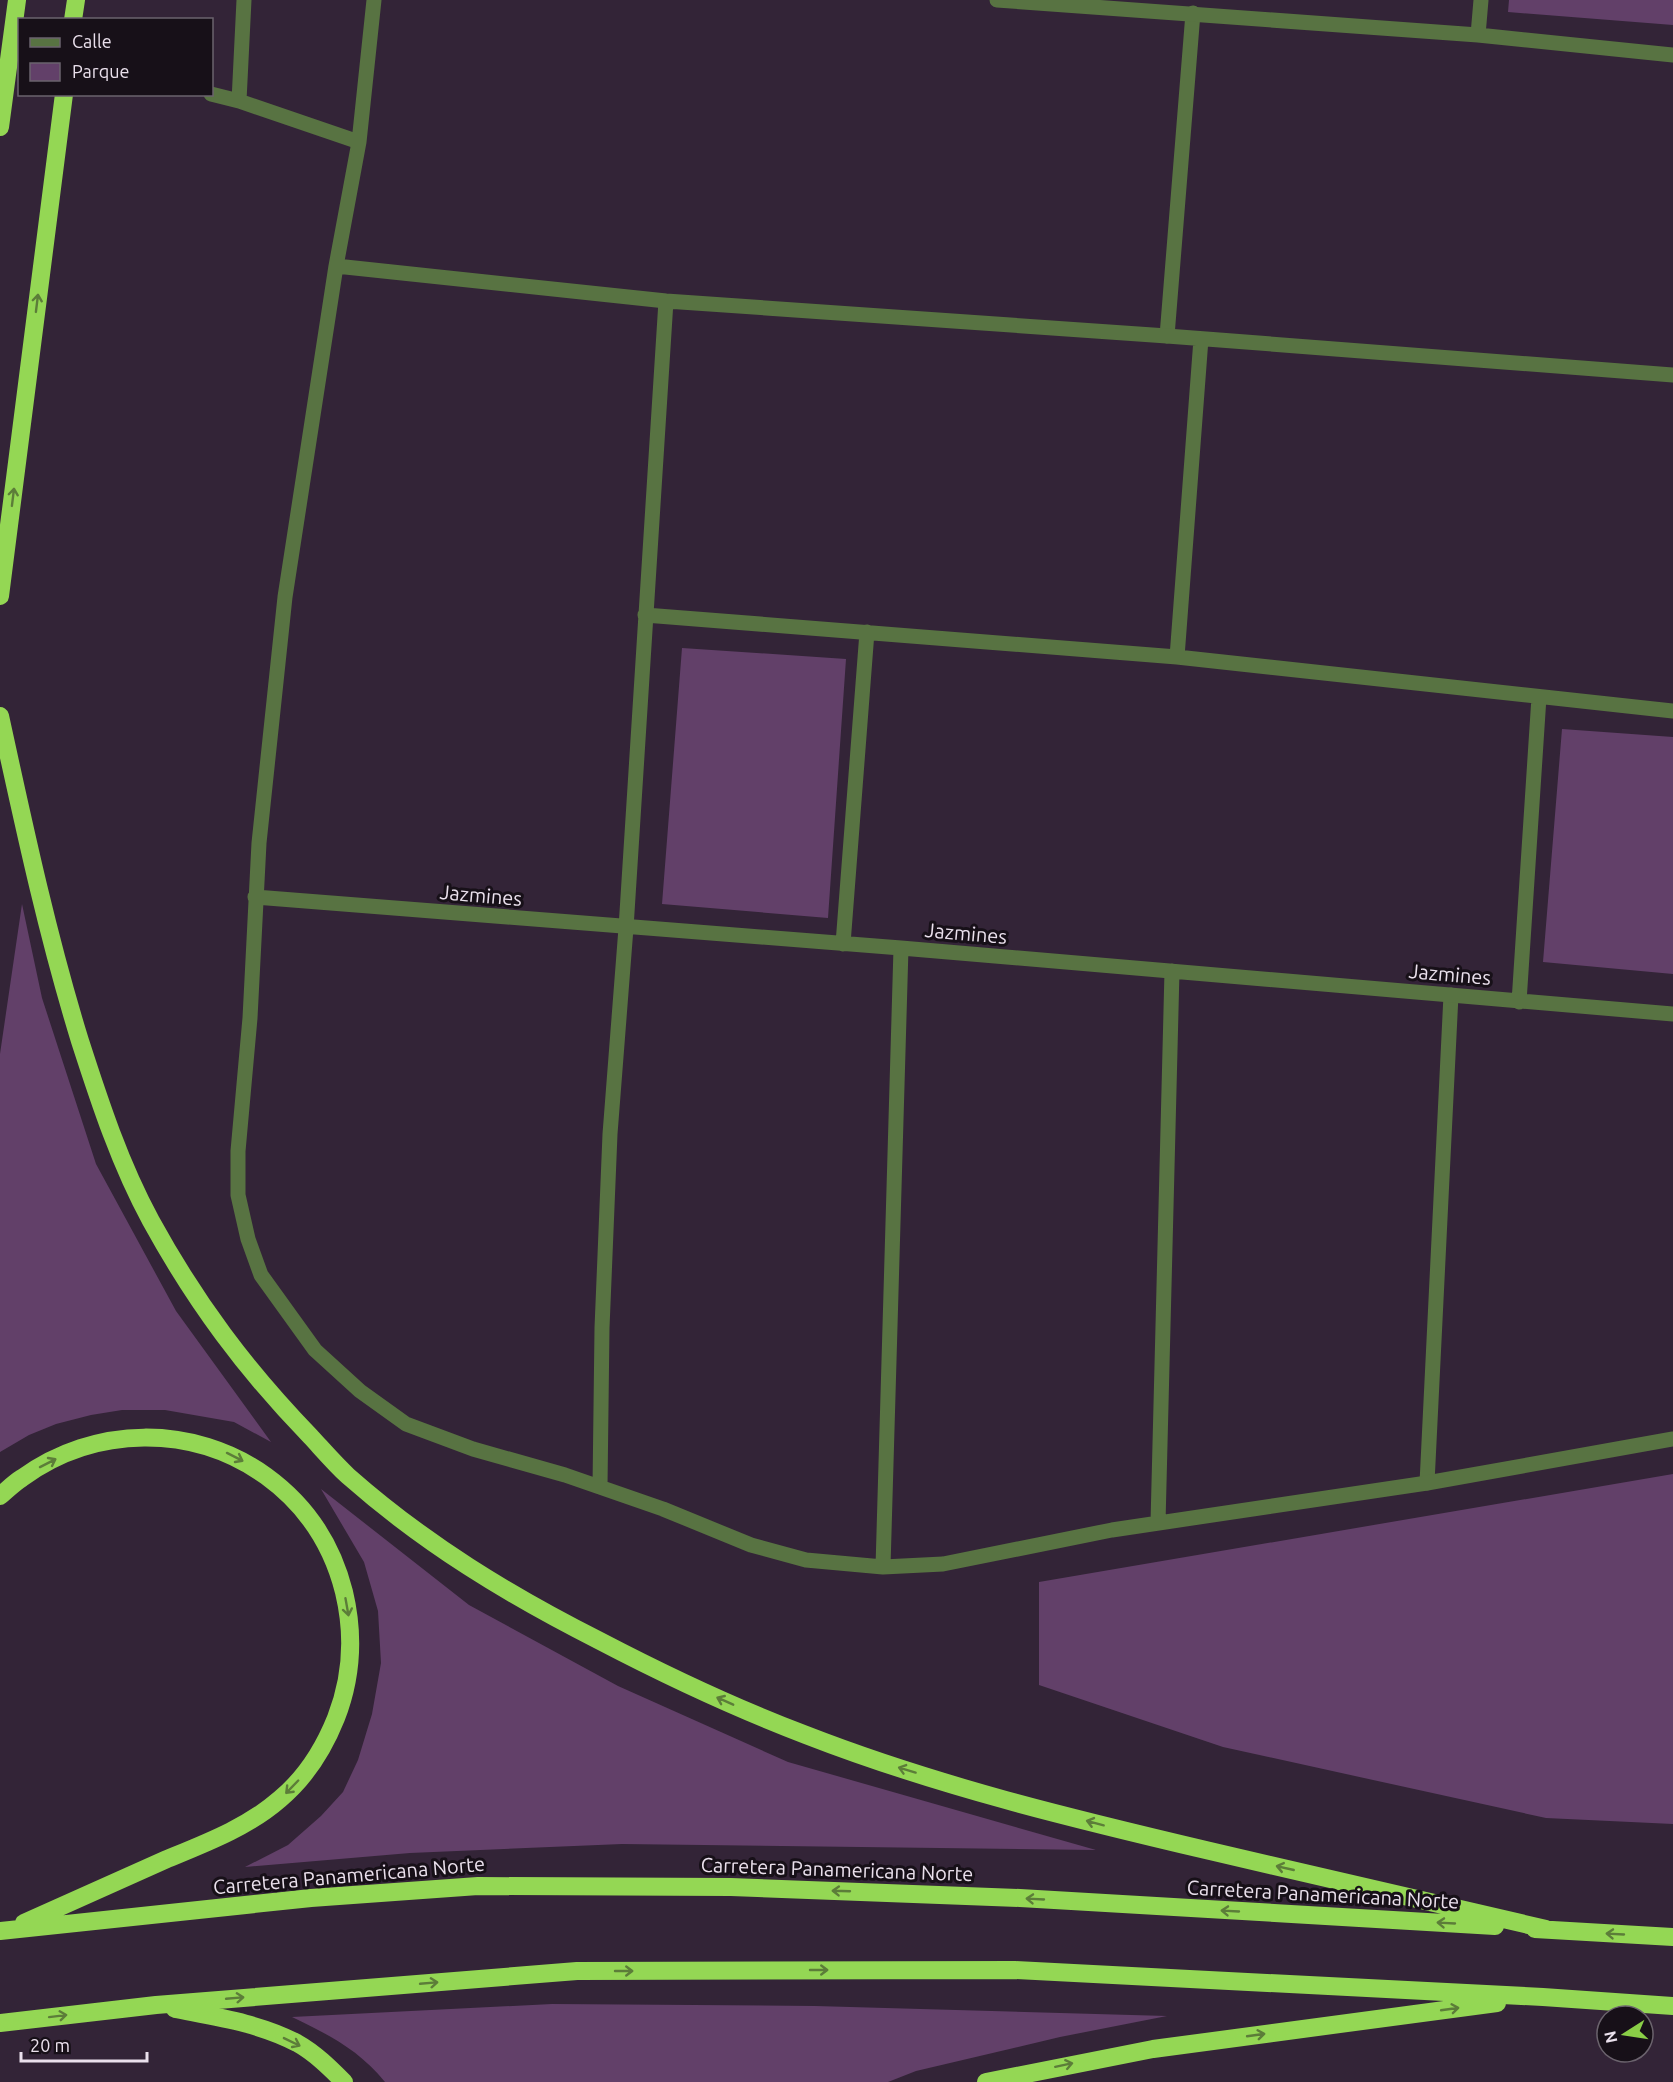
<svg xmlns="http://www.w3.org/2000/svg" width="1673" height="2082" font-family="Ubuntu,sans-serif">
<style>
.green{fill:#624069}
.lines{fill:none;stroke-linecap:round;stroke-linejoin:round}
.lane{stroke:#587342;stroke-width:15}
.street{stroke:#587342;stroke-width:15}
.highway{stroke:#94d754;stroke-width:18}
.oneway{stroke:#5c7d39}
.labels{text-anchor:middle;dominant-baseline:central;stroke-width:6;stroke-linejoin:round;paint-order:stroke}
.street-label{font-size:20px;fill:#eae0ec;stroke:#171018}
</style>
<rect width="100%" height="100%" fill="#332437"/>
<path class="green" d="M1509 0H1673V25L1508 12Z
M682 648 846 659 828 918 662 904Z
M1562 729 1673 737V974L1543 962Z
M22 904 42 998 96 1164 176 1311 271 1442 234 1422 165 1410H122L91 1415 56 1424 29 1435 0 1452V1054Z
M1673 1474V1824L1546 1818 1223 1747 1039 1685V1582Z
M321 1489 469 1605 618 1686 788 1762 1096 1850 622 1844 410 1853 245 1867 288 1845 321 1816 343 1792 358 1760 372 1714 381 1663 378 1611 364 1562Z
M552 2004 815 2006 1167 2016 1060 2037 916 2071 888 2082H385C358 2049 329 2035 292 2017Z"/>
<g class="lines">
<path class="lane" d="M1167 336 1193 13
M1427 1483 1451 995"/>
<path class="street" d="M374 0 359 142 336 266 285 597 259 843 250 1018 238 1151V1195L248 1239 261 1275 315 1350 360 1391 406 1424 473 1449 565 1475 663 1509 751 1545 806 1560 883 1567 943 1564 1112 1530 1427 1483 1673 1439
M997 0 1478 35 1673 55
M1478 35 1481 0
M211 94 239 101 359 142
M239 101 244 0
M336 266 666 301 1167 336 1673 375
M645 615 1177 657 1673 711
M1177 657 1201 339
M255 897 901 948 1673 1014
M843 944 867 632
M1519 1002 1539 697
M600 1487 602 1328 610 1134 626 928 666 301
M1158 1523 1172 971
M883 1567 901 948"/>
<path class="highway" d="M73 20 76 0
M0 127 17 0
M0 596 64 94
M0 716C24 826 47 934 80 1041 100 1103 120 1164 151 1221 196 1303 246 1370 311 1437 323 1450 335 1464 348 1476 425 1544 509 1595 600 1641 667 1676 735 1708 806 1735 937 1786 1074 1819 1210 1851 1322 1877 1434 1903 1546 1929
M0 1496C7 1490 14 1483 22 1478 95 1425 193 1424 266 1476 306 1505 332 1544 344 1592 354 1634 352 1677 336 1718 324 1748 305 1778 280 1799 248 1827 206 1843 167 1859 119 1880 72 1902 24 1923
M1535 1929 1673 1937
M0 1931 311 1898 478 1886 731 1887 1020 1898 1495 1926
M175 2009C216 2017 259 2023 297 2043 315 2053 330 2068 344 2082
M0 2023 156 2005 577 1971 1015 1970 1543 1997 1673 2006
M986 2082 1153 2049 1497 2003"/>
</g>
<defs><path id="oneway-shaft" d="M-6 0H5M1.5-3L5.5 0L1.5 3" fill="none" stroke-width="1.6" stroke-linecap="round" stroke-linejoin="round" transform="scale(1.5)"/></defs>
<g class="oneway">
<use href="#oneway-shaft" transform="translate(37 303) rotate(-83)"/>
<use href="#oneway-shaft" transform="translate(13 497) rotate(-83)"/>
<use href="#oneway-shaft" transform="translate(235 1457) rotate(27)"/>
<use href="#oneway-shaft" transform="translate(48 1463) rotate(-27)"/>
<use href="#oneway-shaft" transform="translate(347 1607) rotate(80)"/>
<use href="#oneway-shaft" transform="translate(725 1701) rotate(-156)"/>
<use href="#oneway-shaft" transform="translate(907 1770) rotate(-163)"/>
<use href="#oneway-shaft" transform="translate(292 1787) rotate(134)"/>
<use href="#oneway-shaft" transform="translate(1095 1823) rotate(-165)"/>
<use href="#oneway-shaft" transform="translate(1285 1868) rotate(-167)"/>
<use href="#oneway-shaft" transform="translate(841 1891) rotate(-178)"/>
<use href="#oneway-shaft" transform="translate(1035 1899) rotate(-177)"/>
<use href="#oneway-shaft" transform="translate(1230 1911) rotate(-177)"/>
<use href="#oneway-shaft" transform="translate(1446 1923) rotate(-177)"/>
<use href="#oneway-shaft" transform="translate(1615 1934) rotate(-177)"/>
<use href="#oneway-shaft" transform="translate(819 1970)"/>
<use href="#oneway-shaft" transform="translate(624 1971)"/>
<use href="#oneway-shaft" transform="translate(429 1983) rotate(-5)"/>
<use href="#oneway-shaft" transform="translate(235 1998) rotate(-5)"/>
<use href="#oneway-shaft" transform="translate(1450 2009) rotate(-8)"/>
<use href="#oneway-shaft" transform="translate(58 2016) rotate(-7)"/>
<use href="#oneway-shaft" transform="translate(1256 2035) rotate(-8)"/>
<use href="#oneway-shaft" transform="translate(292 2042) rotate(26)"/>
<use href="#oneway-shaft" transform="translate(1064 2065) rotate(-12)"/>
</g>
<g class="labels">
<g class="street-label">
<text transform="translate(481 895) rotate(5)">Jazmines</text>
<text transform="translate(966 933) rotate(5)">Jazmines</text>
<text transform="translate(1450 974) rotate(5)">Jazmines</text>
<text transform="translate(837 1869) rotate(2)">Carretera Panamericana Norte</text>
<text transform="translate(349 1875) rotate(-5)">Carretera Panamericana Norte</text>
<text transform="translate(1323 1894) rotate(3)">Carretera Panamericana Norte</text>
</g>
</g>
<rect x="18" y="18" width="195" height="78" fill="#171018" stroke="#6b636d" stroke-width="1.5"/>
<rect x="30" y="38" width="30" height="9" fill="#587342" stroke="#6b636d" stroke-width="1.5"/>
<text x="72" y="48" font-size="18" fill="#eae0ec">Calle</text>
<rect x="30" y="63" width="30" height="18" fill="#624069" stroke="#6b636d" stroke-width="1.5"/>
<text x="72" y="78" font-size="18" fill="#eae0ec">Parque</text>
<g transform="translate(1625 2034) rotate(258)"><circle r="28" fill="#171018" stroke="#6b636d" stroke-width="1.5"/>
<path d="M0-4.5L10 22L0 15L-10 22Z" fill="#8ace47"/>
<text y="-9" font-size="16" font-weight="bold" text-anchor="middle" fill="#eae0ec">N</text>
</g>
<path d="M21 2052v9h126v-9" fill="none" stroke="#eae0ec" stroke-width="3"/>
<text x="30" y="2052" font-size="18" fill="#eae0ec" stroke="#171018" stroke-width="4.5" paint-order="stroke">20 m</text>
</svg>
